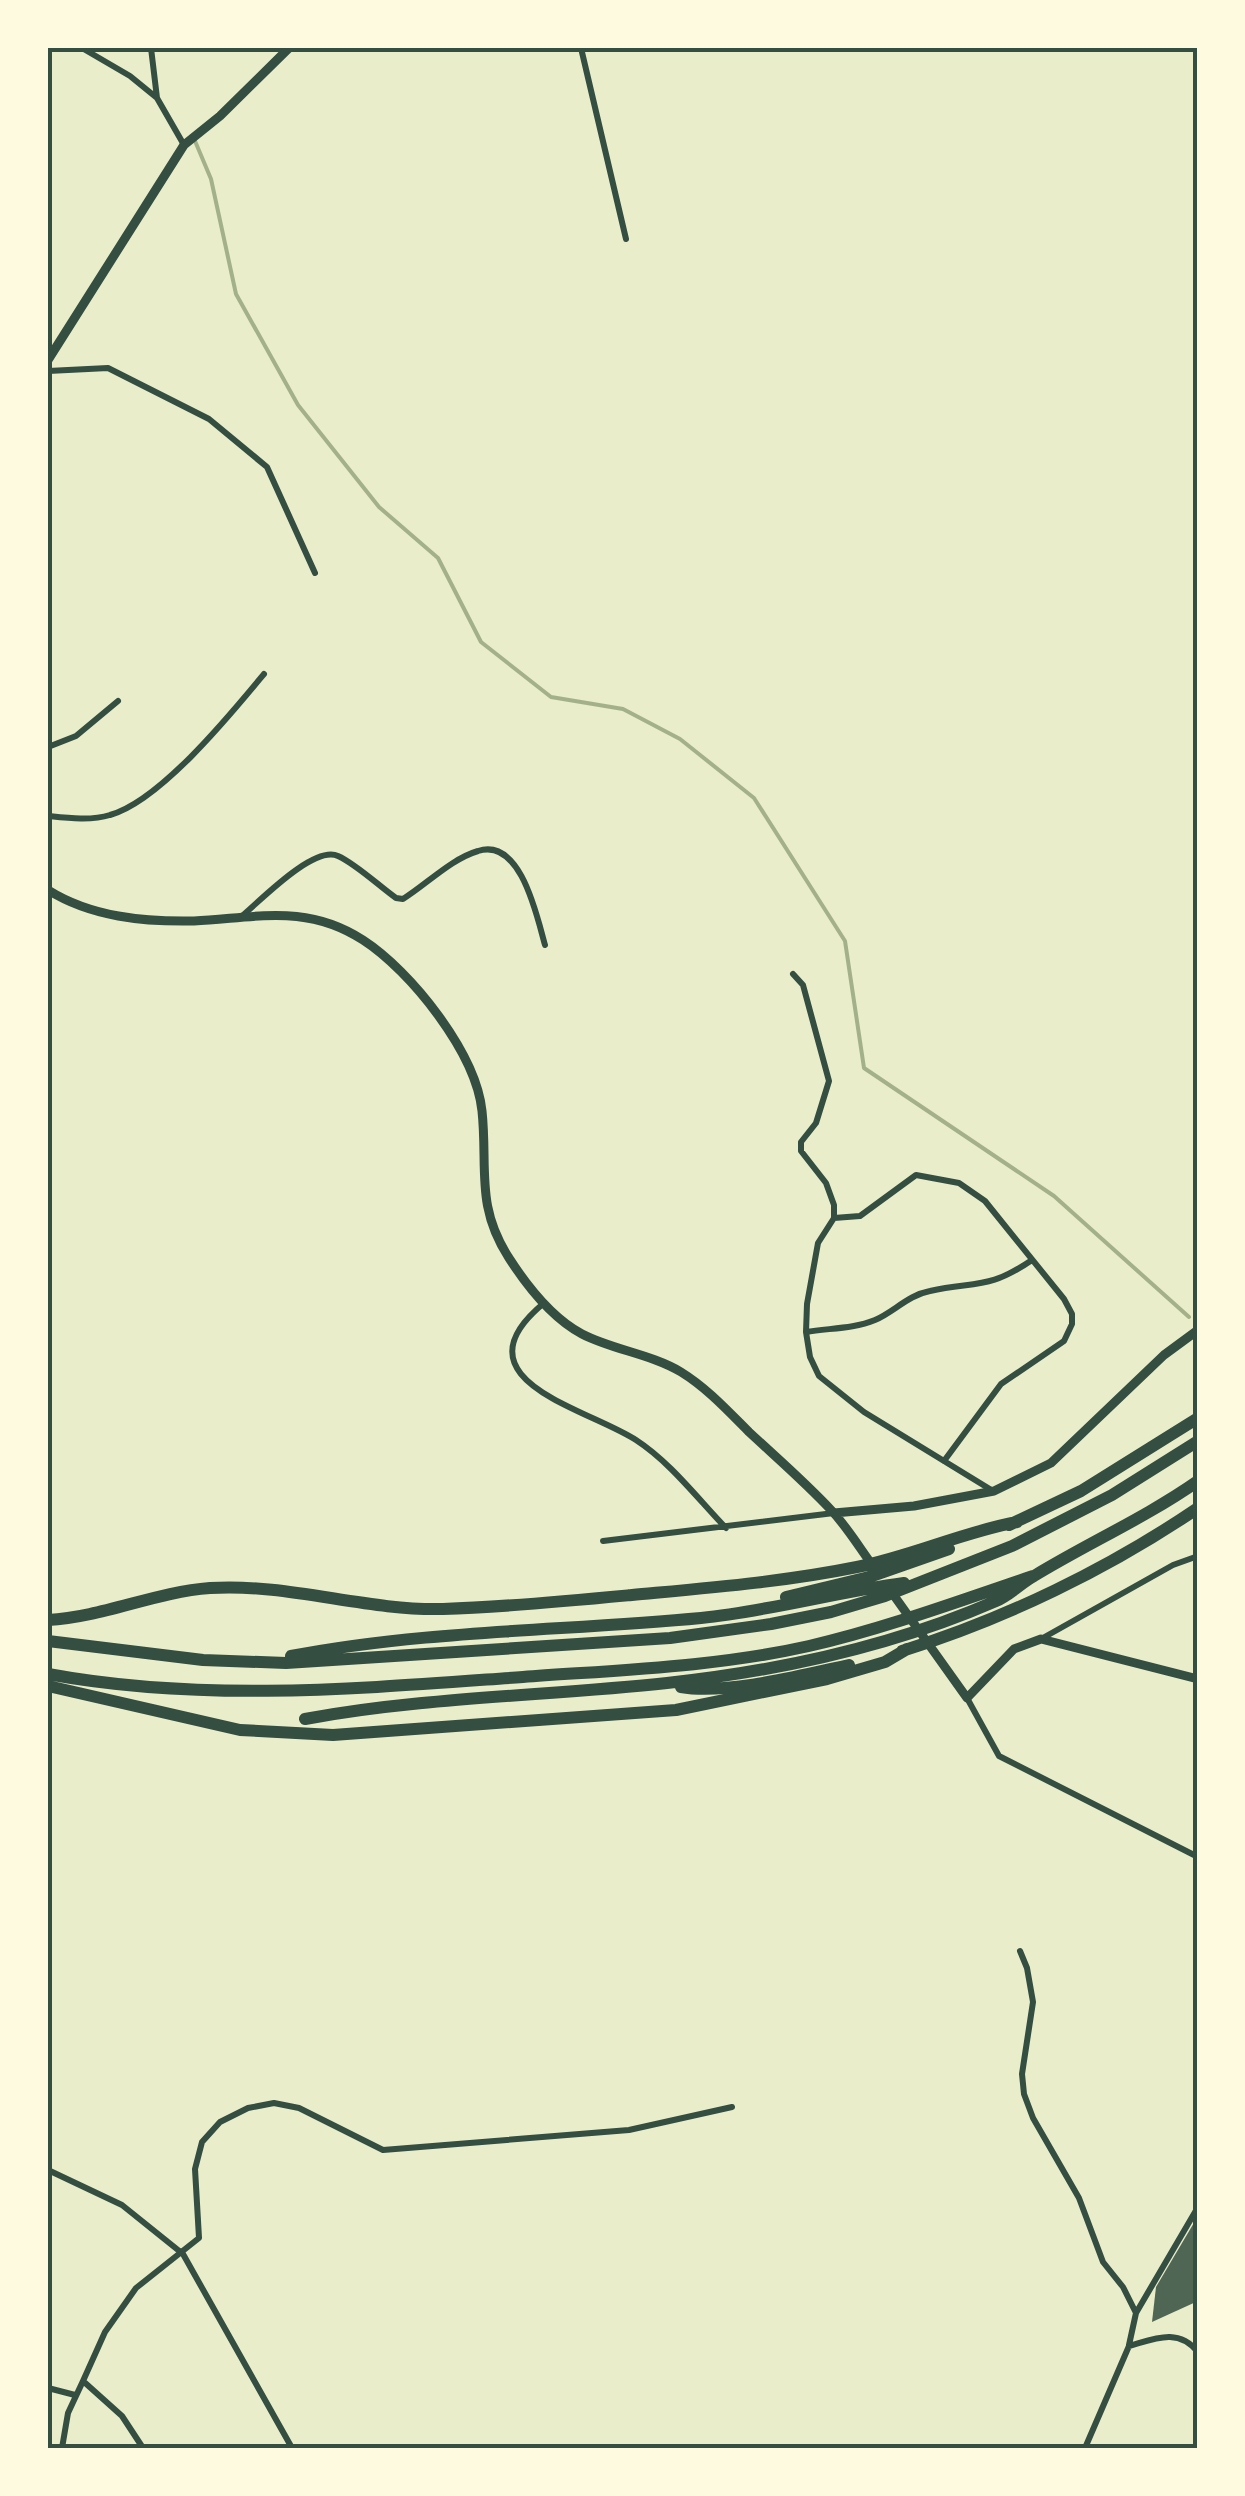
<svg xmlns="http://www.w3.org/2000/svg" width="1245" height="2496" font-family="'Fira Sans Condensed',sans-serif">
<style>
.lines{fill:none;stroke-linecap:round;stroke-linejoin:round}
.stream{stroke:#a3b18a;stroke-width:4}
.building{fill:#4f6655}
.minor{stroke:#344e41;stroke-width:6}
.tertiary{stroke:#344e41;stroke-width:9}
.motorway{stroke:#344e41;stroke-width:12}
.neatline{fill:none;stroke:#344e41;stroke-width:4}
</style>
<rect width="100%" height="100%" fill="#e9edc9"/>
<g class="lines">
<path class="stream" d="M195 141 211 179 236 294 298 405 379 507 438 558 481 642 551 697 623 709 680 739 754 798 845 941 864 1068 1054 1196 1189 1317"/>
</g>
<path class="building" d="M1198 2216V2301L1152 2322 1156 2287Z"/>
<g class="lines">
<path class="minor" d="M82 48 130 76 157 98 184 145
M151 48 157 98
M581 48 626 239
M48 371 108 368 209 419 267 467 315 573
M48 747 76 736 118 701
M48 816C67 818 91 821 110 815 160 801 230 715 264 674
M242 916C261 900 314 845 338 856 356 864 379 886 396 898L403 899C427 884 451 859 478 851 521 837 537 917 545 945
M793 974 803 985 829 1081 816 1123 801 1142V1151L826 1183 834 1205V1218L818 1243 807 1304 806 1332 810 1357 819 1376 864 1412 993 1491
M834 1218 860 1216 916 1175 959 1183 985 1201 1064 1299 1072 1314V1324L1064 1341 1001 1384 944 1461
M544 1303C451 1380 587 1408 636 1440 670 1462 698 1499 726 1528
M806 1332C829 1328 853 1329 875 1320 894 1312 908 1295 930 1291 976 1281 988 1290 1032 1260
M603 1541 834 1513
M1041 1639 1173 1565 1198 1556
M967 1698 999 1756 1198 1857
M1020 1951 1027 1968 1033 2002 1022 2074 1024 2094 1033 2118 1079 2198 1103 2262 1123 2287 1136 2313
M48 2170 122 2205 183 2254 292 2448
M1129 2345 1136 2313 1198 2207
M48 2388 75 2395
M62 2448 68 2413 83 2381
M143 2448 122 2416 83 2381 105 2332 136 2288 199 2238 195 2169 202 2142 220 2122 248 2108 274 2103 299 2108 383 2150 629 2130 732 2107
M1085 2448 1129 2346C1154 2339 1178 2327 1198 2352"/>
<path class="tertiary" d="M48 360 184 145 220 116 289 48
M48 890C91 917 144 922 194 921 256 918 306 903 363 940 411 971 476 1053 482 1111 488 1167 475 1206 509 1258 527 1286 552 1318 582 1334 613 1350 651 1354 681 1372 707 1388 728 1411 749 1432 777 1458 806 1483 832 1511 847 1527 859 1547 873 1566
M834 1513 914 1506 994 1491 1051 1463 1164 1355 1198 1330
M890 1590 967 1698 1014 1649 1041 1639 1198 1679"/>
<path class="motorway" d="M1009 1525 1081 1491 1198 1418
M786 1597 869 1577 949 1549
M48 1620C103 1617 155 1592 210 1588 289 1583 365 1611 443 1609 507 1607 569 1601 632 1595 707 1588 783 1582 857 1567 912 1556 963 1532 1017 1522
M48 1641 203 1660 286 1663 670 1638 771 1624 831 1612 885 1596 1012 1546 1112 1495 1198 1441
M902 1651C1005 1619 1108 1569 1198 1508
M291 1656C426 1630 564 1631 701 1618 770 1611 836 1592 904 1583
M48 1674C204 1703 366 1688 523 1677 618 1670 716 1667 809 1646 886 1628 959 1601 1033 1576
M48 1686 240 1730 333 1735 676 1710 827 1679 885 1662 907 1649
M681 1687C726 1695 803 1675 849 1665
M305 1719C424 1697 547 1696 667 1683 778 1671 893 1646 996 1601 1010 1595 1021 1583 1034 1576 1088 1543 1145 1518 1198 1481"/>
</g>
<rect width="1245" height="2496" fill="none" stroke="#fefae0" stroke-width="100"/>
<rect x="50" y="50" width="1145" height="2396" class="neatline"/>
</svg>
